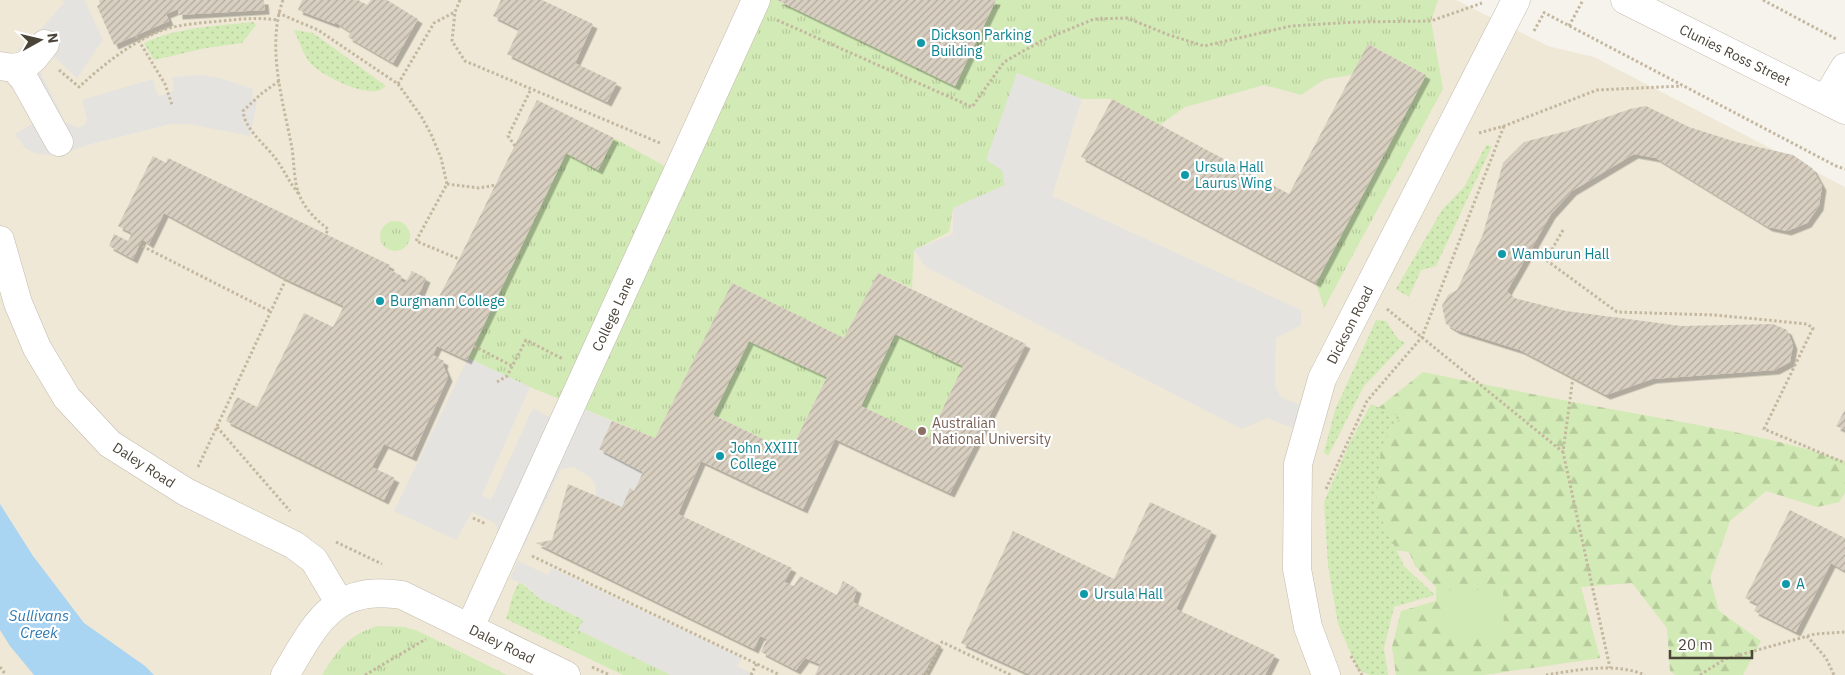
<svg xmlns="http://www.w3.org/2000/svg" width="1845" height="675" font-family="'IBM Plex Sans',sans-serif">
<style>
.education{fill:#efe8d6}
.grass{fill:url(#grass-tufts)}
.forest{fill:url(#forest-firs)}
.park{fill:#d2eab5}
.garden{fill:url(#garden-dots)}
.parking{fill:#e5e3e0}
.water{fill:#a9d4f2}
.building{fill:url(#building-hatch);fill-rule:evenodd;filter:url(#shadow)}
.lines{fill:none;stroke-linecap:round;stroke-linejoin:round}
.minor-casing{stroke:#c2bbae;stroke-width:29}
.path{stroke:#c4b79f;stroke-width:3;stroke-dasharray:2.5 2.5;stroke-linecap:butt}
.minor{stroke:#fff;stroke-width:28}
.culture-dot{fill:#0f9aa8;stroke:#fff;stroke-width:2}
.education-dot{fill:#8d6e63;stroke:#fff;stroke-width:2}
.labels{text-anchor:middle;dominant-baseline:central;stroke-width:4.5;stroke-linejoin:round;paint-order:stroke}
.culture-label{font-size:14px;fill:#0d838f;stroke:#fff;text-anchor:start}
.street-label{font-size:14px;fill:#4b4439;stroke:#fff}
.education-label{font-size:14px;fill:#785e54;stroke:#fff;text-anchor:start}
.water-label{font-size:15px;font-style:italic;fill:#2e7ab2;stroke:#fff}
</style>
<defs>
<pattern id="grass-tufts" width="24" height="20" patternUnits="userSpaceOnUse" patternTransform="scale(1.25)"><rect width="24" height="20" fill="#d2eab5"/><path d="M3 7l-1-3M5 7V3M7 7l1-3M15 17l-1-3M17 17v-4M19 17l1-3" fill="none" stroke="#b6ca9c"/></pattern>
<pattern id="forest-firs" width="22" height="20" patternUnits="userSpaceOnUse" patternTransform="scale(1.25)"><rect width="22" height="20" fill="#d2eab5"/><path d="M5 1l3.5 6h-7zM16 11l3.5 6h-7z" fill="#b6ca9c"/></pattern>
<pattern id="garden-dots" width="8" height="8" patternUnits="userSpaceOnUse" patternTransform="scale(1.25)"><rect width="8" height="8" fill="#d2eab5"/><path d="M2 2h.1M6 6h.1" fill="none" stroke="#b6ca9c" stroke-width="1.8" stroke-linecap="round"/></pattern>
<pattern id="building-hatch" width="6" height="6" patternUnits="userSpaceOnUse" patternTransform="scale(1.25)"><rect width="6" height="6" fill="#d8cfc1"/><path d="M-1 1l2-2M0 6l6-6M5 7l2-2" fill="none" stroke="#b1aa9e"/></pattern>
<filter id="shadow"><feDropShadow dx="4.5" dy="4.5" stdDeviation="0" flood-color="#0004"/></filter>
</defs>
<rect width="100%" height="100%" fill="#f6f3ec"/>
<path class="education" d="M0 0H1456L1548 46 1594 57 1845 187V675H0Z"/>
<path class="grass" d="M756 0H777L955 86 996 0H1438L1431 21 1443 89 1324 308 1316 283 1426 75 1369 44 1352 75 1325 79 1301 95 1264 85 1185 107 1160 125 1112 99H1082L1017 73 1003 170 1005 185 953 208 949 232 914 250 912 288 878 273 844 338 732 284 655 438 530 387 468 358 566 153 598 169 614 138 677 173Z
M380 236a15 15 0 1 1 30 0a15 15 0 1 1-30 0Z
M895 334 963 366 929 438 861 406Z
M749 341 827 377 790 452 713 415Z
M377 626 405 627 418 631 507 675H322C338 650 347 636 377 626Z
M578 630 671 675H623L571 650Z"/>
<path class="forest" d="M1423 372C1495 387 1566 401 1638 414 1708 427 1778 438 1845 461V493L1839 502 1817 507 1766 491 1730 521 1710 578 1719 611 1761 641 1743 675H1675L1670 671 1667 628 1632 583 1581 587 1600 658 1484 675H1396L1392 647 1401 611 1436 601V587L1415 566 1409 552 1362 546 1367 417Z"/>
<path class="park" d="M1444 590H1503L1504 638H1442Z"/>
<path class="garden" d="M253 22 256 25 242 43 206 48 154 60 144 43C178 27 216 26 253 22Z
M294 30 313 33 386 86C383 88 380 91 376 91 360 94 324 76 312 65 304 57 299 41 294 30Z
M1486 145 1492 146 1436 266 1421 270 1409 297 1396 289 1442 210 1464 187Z
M1376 320 1386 321 1398 339 1405 343 1364 386 1328 456 1324 452 1335 410Z
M1371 404 1400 417 1381 447 1376 507 1404 566 1435 595 1394 607 1384 648 1388 675H1370L1358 670 1338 624 1328 565 1324 502 1350 442Z
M520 582 539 598 584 620 578 630 571 650 506 619C511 606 511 593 520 582Z"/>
<path class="parking" d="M62 0H86L85 1 103 40 77 78 52 55 42 67 40 71 65 122 76 127H81L86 123 87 118 82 100 153 79 157 94 160 96 174 91 172 77 202 75 220 78 253 89 252 98 257 102 250 136 189 124H171L91 144 62 154 47 155 34 153 25 148 15 134 39 120 18 49 29 42 64 3Z
M1017 73 1082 99 1052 196 1301 310V325L1276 338 1275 386 1281 397 1300 405 1293 428 1267 418 1242 429 926 267 914 250 953 234V208L1005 185 1002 170 986 160Z
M468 358 530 387 482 495 491 500 533 408 551 418 564 401 612 421 599 449 643 472 634 491 630 488 622 507 596 496 595 483 587 475 573 467 561 469 524 546 499 533 495 523 472 512 456 540 394 511Z
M518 561 548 575 552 568 742 658 737 666 756 675H671L578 630 584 620 539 598 524 584 510 579Z"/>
<path class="water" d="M0 504 33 556 84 623 145 666 154 675H34L10 646 0 630Z"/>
<path class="building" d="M99 0H264L265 10 178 15V9L166 14 169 21 114 45 97 6 100 4Z
M302 0H358L367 5 371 0H387L418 19 393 63 348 37 351 32 335 22V24L298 10Z
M501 0H542L593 24 575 63 617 83 607 102 507 54 519 29 493 16Z
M777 0H996L955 86Z
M1368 44 1426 75 1316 283 1081 157 1112 99 1289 194Z
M537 100 614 138 598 170 566 153 467 360 437 346 433 355 444 361 443 365 448 377 412 457 384 444 372 467 395 478 384 500 226 421 237 397 257 407 304 313 333 327 344 306 286 279 164 213 149 244 142 239 133 259 109 246 114 234 128 241 132 233 118 226 153 156 166 163 168 158 390 265 388 269 402 276 400 281 405 283 412 271 426 278 418 297 434 306 459 259Z
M1646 106 1689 127 1736 142 1793 155 1812 168 1822 186 1819 206 1807 223 1787 231 1768 227 1656 158 1634 154 1572 191 1551 214 1507 291 1514 298 1566 311 1628 319 1681 326 1773 324 1787 330 1793 345 1790 362 1775 370 1652 379 1606 395 1520 350 1456 330 1446 324 1442 306 1448 295 1457 290 1483 234 1503 163 1524 142 1567 131 1630 109Z
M878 273 1026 344 950 493 835 439 803 509 701 461 678 514 792 568 784 582 794 586 800 576 837 595 843 581 857 589 853 602 939 645 923 675H815L820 664 805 658 796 670 761 652 767 639 760 636 754 649 536 543 552 540 568 484 622 507 630 488 634 491 643 472 599 449 612 421 655 438 732 283 844 338ZM895 334 963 366 929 438 861 406ZM749 341 827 377 790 452 713 415Z
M1845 410V430L1836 426Z
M1150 502 1212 531 1176 609 1275 655 1265 675H1031L961 643 1013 531 1114 579Z
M1790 510 1845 538V571L1831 563 1796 632 1754 611 1758 604 1745 598Z"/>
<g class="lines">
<g class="minor-casing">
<path id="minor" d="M1625 0 1845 110
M0 66C26 71 30 63 45 44
M15 69 24 79 59 142
M1826 99 1845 67
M0 240 18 303 37 348 67 398 110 444 186 492 294 545 314 560 339 602
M470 627 756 0
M285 675C316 624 332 584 402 595L566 675
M1326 675 1308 627 1297 569 1298 464 1322 379 1516 0"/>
</g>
<path class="path" d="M283 0C266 47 283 101 292 148 294 162 294 182 299 194 304 208 316 220 328 229L326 234
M460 0 455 12 452 41 465 61 660 143
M1763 0 1838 40
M1543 12 1836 166 1845 169
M278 13 318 30 398 84 421 116 431 134 441 158 447 184 416 241 459 259
M777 20 972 107 1004 62 1041 41 1094 19 1127 18 1169 35 1204 46 1291 26 1355 22 1431 21 1482 3
M1569 26 1583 0
M1534 31 1544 13
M136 36 165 84 172 105
M59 70 79 87C102 66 130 43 160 31 179 24 201 23 221 21 241 19 257 17 278 20
M279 81 261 94 243 111C245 130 265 144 276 159 284 170 289 182 298 193
M398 84 434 23 455 12
M1479 133 1504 126 1597 90 1682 86
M515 146 508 136 531 89
M447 184 479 188 496 185
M1563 230 1546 260 1617 312 1715 315 1807 324 1813 328 1764 429 1845 463
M138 244 270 311
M1387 309 1563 452
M474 346 512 366
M1573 377 1563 452 1610 668
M497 382 507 376 526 340 563 359
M217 427 290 511
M198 467 286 279
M1326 489 1367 401 1422 337 1504 126
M473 518 486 524
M336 542 382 564
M532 556 780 675
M1807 636 1826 658 1834 675
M1351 656 1362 675
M0 667 6 675
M592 667 610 675
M365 675 426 639
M751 675 757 663
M926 675 942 642 1011 675
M1546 675C1578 670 1614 662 1645 675
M1700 675 1725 659 1815 634 1845 632"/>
<use href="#minor" class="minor"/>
</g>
<g class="culture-dot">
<circle cx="921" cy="43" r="5"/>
<circle cx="1185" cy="175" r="5"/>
<circle cx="1502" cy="254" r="5"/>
<circle cx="380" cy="301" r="5"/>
<circle cx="720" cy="456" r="5"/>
<circle cx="1786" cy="584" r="5"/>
<circle cx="1084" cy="594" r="5"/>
</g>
<circle class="education-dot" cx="922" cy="431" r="5"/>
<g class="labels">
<g class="culture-label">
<text x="931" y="35">Dickson Parking<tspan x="931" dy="16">Building</tspan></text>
<text x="1195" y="167">Ursula Hall<tspan x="1195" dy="16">Laurus Wing</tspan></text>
<text x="1512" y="254">Wamburun Hall</text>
<text x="390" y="301">Burgmann College</text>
<text x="730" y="448">John XXIII<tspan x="730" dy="16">College</tspan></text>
<text x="1796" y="584">A</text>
<text x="1094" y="594">Ursula Hall</text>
</g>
<g class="street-label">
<text transform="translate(1735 55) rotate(26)">Clunies Ross Street</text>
<text transform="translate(613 314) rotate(-65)">College Lane</text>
<text transform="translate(1350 325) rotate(-63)">Dickson Road</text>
<text transform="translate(144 465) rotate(33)">Daley Road</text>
<text transform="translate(502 644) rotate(26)">Daley Road</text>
</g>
<g class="education-label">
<text x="932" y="423">Australian<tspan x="932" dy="16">National University</tspan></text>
</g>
<g class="water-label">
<text x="39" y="615">Sullivans<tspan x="39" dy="17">Creek</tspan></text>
</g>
</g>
<g transform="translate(40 40) rotate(82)" stroke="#ffffff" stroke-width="4" paint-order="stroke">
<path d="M0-4L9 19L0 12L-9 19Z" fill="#4b4439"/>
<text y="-8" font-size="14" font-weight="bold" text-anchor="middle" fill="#4b4439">N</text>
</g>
<path d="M1670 650v8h82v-8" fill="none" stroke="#4b4439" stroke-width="2.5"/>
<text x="1678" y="650" font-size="15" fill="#4b4439" stroke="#ffffff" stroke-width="4" paint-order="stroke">20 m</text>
</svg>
